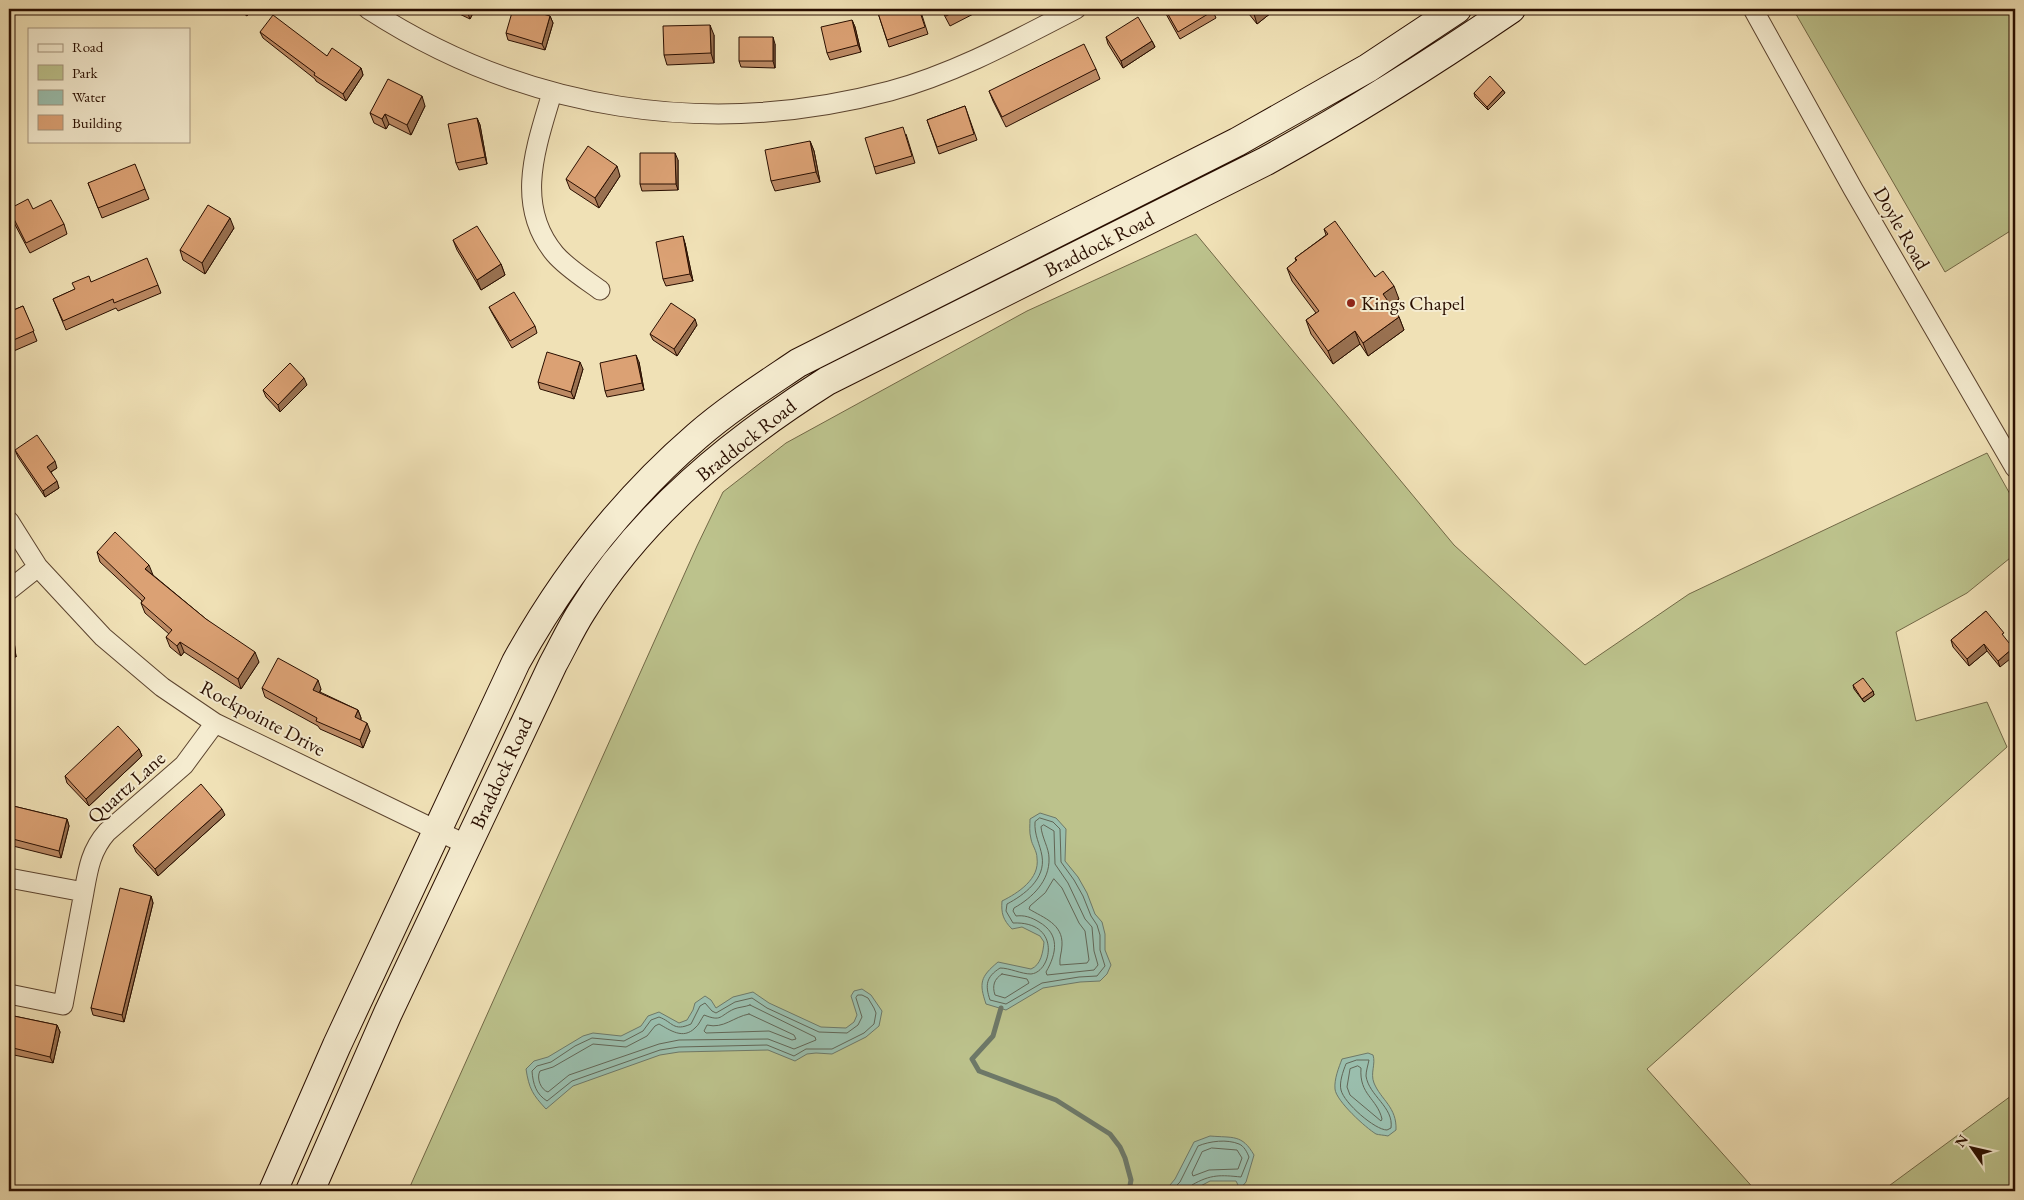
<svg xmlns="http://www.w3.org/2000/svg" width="2024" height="1200" font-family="'EB Garamond',serif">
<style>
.green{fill:#bcc28c;stroke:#726846}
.water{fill:#9abead;stroke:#6d7868}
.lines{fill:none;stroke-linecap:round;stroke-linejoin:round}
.shore{stroke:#626656;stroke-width:1}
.stream{stroke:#6d7868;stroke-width:5}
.minor-casing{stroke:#5b432e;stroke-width:21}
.secondary-casing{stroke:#290e00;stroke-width:30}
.minor{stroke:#f5ecd0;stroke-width:19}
.secondary{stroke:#f5ecd0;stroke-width:28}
.wall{fill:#bc8a64;stroke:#290e00}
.shaded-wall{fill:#997151;stroke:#290e00}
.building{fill:#dba174;stroke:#290e00}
.poi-dot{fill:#8f2418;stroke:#f5ecd0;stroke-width:2}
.labels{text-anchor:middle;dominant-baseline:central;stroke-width:4;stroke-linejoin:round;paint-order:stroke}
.street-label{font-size:20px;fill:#290e00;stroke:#f5ecd0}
.poi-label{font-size:20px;fill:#290e00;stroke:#f5ecd0;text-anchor:start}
</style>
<rect width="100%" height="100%" fill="#f0e1b6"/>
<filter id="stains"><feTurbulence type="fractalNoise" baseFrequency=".004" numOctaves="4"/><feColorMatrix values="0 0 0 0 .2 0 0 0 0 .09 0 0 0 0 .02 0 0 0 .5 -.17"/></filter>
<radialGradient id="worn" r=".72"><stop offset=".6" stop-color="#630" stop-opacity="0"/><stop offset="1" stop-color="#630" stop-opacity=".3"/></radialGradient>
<path class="green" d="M1793 9H1847L1854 13 1911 14 1915 9H2015V228L1945 272Z
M1196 234 1454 545 1585 665 1689 594 1987 453 2015 503V554L1967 593 1896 632 1916 721 1987 702 2007 747 1647 1069 1756 1191H408L697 546 723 492 786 443 1027 311Z
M2015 1093V1191H1882Z"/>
<path class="water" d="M1040 813 1056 818 1066 829 1065 861 1078 877 1087 893 1095 914 1102 922 1105 934V950L1111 965 1107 974 1100 981 1080 982 1043 988 1006 1010 986 1004C979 983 980 977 998 962L1031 969C1041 965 1043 952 1044 942L1040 936 1022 927 1012 929C1003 920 1001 913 1002 901 1018 893 1040 879 1037 858 1037 851 1032 845 1031 839 1029 832 1030 825 1030 819Z
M862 989 871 995 882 1011 879 1026 866 1037 832 1054 816 1053 807 1054 795 1061 768 1050 679 1052 660 1055 573 1086 546 1109C533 1095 529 1089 526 1069L534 1061 548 1057 583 1036 593 1033 621 1036 641 1026 648 1016 659 1012 679 1023 687 1020 693 1010 695 1003 705 996 711 1000 716 1008 733 997 753 992 769 1003 821 1027 846 1028 854 1022 857 1015 851 996 854 991Z
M1368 1053 1373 1055C1376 1064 1370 1073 1374 1083 1381 1100 1397 1107 1396 1130L1388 1136C1384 1135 1379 1135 1376 1134 1366 1128 1336 1101 1335 1089 1334 1079 1339 1067 1342 1059Z
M1210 1136C1233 1138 1242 1134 1254 1155L1246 1182 1240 1189 1236 1181H1210L1191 1191H1165L1175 1179 1194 1142Z"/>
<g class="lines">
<path class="shore" d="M1040 818 1053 822 1060 829 1061 862 1074 880 1083 896 1091 916 1097 925 1100 935V950L1105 966 1097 976 1079 977 1042 983 1006 1004 990 1000C985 985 986 977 1000 968 1010 968 1021 974 1031 974 1052 972 1062 921 1013 923L1006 911 1007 904C1024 895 1046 879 1042 856 1040 844 1034 835 1035 822Z
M1044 825 1054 831 1055 864 1068 883 1085 919 1092 927 1094 951 1098 965 1094 970 1047 975 1046 972C1057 953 1060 934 1039 922 1031 917 1024 915 1016 916L1013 911 1014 908C1032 898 1050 881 1049 858 1049 848 1042 838 1041 827Z
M1054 879 1062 888 1079 923 1085 931 1089 960 1087 963 1060 965C1059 958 1062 952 1062 945 1063 924 1044 918 1029 909L1030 906 1045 893Z
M1002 974 1027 979 1029 983 1005 998 995 995C992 986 994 979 1002 974Z
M858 995H862L868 998 874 1008 876 1013 874 1024 864 1033 832 1049H806L794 1056 767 1045 679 1047 660 1050 572 1081 547 1101C536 1094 533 1084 532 1071L537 1066 551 1062 575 1046 592 1038 624 1041 643 1031 651 1020 659 1017C673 1022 673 1032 691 1024L700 1006 705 1003 712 1011 716 1013 735 1002 752 998 767 1008 819 1032 847 1033 858 1025 862 1017 856 998Z
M750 1005 815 1037 816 1040 794 1049 768 1039 679 1040 659 1044 569 1075 548 1092C541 1090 536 1078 540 1071L553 1067 593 1044 626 1047 647 1036 655 1026 659 1024C670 1030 683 1040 695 1028 699 1025 701 1019 704 1015 722 1022 719 1016 734 1009 739 1007 745 1007 750 1005Z
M749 1014 794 1035 796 1039 792 1040 769 1031 706 1033 704 1031 707 1025C724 1029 733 1017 749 1014Z
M1357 1060H1369C1368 1065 1366 1071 1366 1076 1369 1096 1394 1107 1391 1128L1387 1130C1375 1130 1344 1103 1341 1090 1339 1083 1343 1071 1346 1064Z
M1358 1066 1361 1068C1359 1095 1377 1098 1382 1119L1381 1121 1350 1095 1347 1087 1350 1069Z
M1212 1148 1237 1150 1242 1158 1238 1169 1209 1170 1193 1176 1192 1173 1202 1152Z
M1171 1191 1180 1182 1198 1146C1210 1141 1227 1139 1239 1144 1244 1146 1247 1152 1249 1157L1241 1177C1221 1175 1211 1174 1192 1185L1189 1191"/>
<path class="stream" d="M1001 1008 993 1036 972 1059 979 1071 1056 1100 1110 1134 1120 1147 1125 1158 1131 1180 1129 1191"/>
<g class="minor-casing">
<path id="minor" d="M368 9C525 111 709 139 890 91 956 73 1016 40 1076 9
M1753 9 1853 189 2015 468
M552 93C536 147 514 205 555 254 567 268 585 279 600 290
M9 521 38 567 103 637 162 687 215 723 467 845
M9 590 38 567
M9 878 84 892 63 1005 9 994
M84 892C88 869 91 850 107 832L184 765 215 723"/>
</g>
<g class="secondary-casing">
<path id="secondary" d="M273 1191 337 1045 516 662C563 577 623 500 697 436 728 409 764 386 798 363L1237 142 1368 68 1457 9
M310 1191 388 1013 553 664C563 646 571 628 582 611 642 514 732 441 827 381L1266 161C1351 114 1432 63 1511 9"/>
</g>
<use href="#minor" class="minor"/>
<use href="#secondary" class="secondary"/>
</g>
<path class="wall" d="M237 9H252L247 16Z
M449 9H475L470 19Z
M920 9 928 34 889 47 878 13Z
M941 9H983L950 26Z
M1164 9 1213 11 1216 18 1180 39 1166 14Z
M1245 9H1276L1257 24Z
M550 16 553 23 545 50 508 40 506 33Z
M852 20 855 27 861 52 830 60 827 53Z
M260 32 361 68 363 75 346 101 316 81 315 79 263 38Z
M714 35V63L667 65 664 55Z
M1106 37 1152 41 1155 47 1123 68 1108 44Z
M775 44V68L741 67 739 61Z
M1096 69 1100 79 1006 127 993 101 989 91Z
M1503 90 1505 93 1488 110 1475 97 1474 93Z
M425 106 411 135 389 124 386 129 374 123 370 113Z
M965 106 977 140 939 154 927 120Z
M477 118 480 125 487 164 459 170 456 163Z
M906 134 915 163 876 174 874 167Z
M810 141 814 151 820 182 775 191 771 181Z
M678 160V190L642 191 640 184Z
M620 176 599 208 570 189 566 179Z
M88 183 145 189 149 199 102 218Z
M9 209H33L64 224 67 234 30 253 12 219Z
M234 228 205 274 183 260 180 250Z
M1324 229 1399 299 1391 305 1399 317 1404 330 1368 356 1360 344 1333 364 1311 334 1306 320 1316 313 1292 281 1287 268 1296 261 1295 258 1326 235Z
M453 240 501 264 505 275 481 290 457 250Z
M685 243 693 281 666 286 663 279Z
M91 282 158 285 161 293 118 311 116 308 66 330 53 299Z
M23 306 37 341 9 353V312Z
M489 307 535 326 537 333 512 348 492 313Z
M697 325 677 356 653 340 650 334Z
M639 362 644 390 607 397 605 391Z
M583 369 574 399 540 389 538 382Z
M307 385 280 412 266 397 263 390Z
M15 450 57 468 51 472 59 488 45 497 18 457Z
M97 552 153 575 206 619 259 662 241 689 184 652 181 656 170 647 166 637 169 634 145 613 141 603 142 601 100 562Z
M1986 611 2000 667 1987 651 1969 666 1953 647 1951 640Z
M9 618 12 625 16 657 9 658Z
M1853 685 1873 691 1874 695 1864 702 1854 689Z
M262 688 321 689 320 692 358 710 361 718V720L370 731 363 748 320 729 318 726 265 697Z
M139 749 142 756 89 806 67 783 65 776Z
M9 805 67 819 69 826 61 858 9 845Z
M225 815 158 876 136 852 133 845Z
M151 896 153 903 124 1022 93 1015 91 1008Z
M9 1015 57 1025 60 1032 53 1063 9 1054Z"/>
<path class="shaded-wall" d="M245 9H252L247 16Z
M466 9H475L470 19Z
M1260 9H1276L1257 24 1254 14Z
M550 16 553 23 545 50 542 44Z
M852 20 855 27 861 52 858 45Z
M710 25 714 35V63L711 53Z
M773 37 775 44V68L773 61Z
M1152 41 1155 47 1123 68 1121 61Z
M361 68 363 75 346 101 343 94Z
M1503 90 1505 93 1488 110 1487 107Z
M422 96 425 106 411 135 407 125Z
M385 114 389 124 386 129 382 119Z
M477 118 480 125 487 164 485 157Z
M810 141 814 151 820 182 816 172Z
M675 153 678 160V190L676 184Z
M617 166 620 176 599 208 595 198Z
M230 218 234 228 205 274 202 263Z
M683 236 685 243 693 281 690 274Z
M501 264 505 275 481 290 477 280Z
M1394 286 1399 299 1387 307 1383 294Z
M1399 317 1404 330 1368 356 1363 343Z
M695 319 697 325 677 356 674 349Z
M1355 331 1360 344 1333 364 1328 351Z
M636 355 639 362 644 390 642 383Z
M580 362 583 369 574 399 571 392Z
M304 378 307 385 280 412 278 405Z
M55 461 57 468 49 473 47 467Z
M57 481 59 488 45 497 43 491Z
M149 565 153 575 145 569Z
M10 618 12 625 16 657 14 650Z
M180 642 184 652 181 656 177 646Z
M1984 644 1987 651 1969 666 1967 659Z
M2013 648 2015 655 2000 667 1998 661Z
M255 652 259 662 241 689 238 679Z
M318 680 321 689 316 698 313 690Z
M1873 691 1874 695 1864 702 1862 699Z
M358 710 361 718 358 726 355 717Z
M367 723 370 731 363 748 360 740Z
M139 749 142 756 89 806 86 799Z
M222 809 225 815 158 876 155 869Z
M67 819 69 826 61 858 59 851Z
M151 896 153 903 124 1022 122 1015Z
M57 1025 60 1032 53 1063 50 1057Z"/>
<path class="building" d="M513 9H526L550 16 542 44 506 33Z
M890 9H919L925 27 887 40 878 13Z
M943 9H960L946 16Z
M1165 9H1212L1213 11 1178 32Z
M1249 9H1260L1254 14Z
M273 15 327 56 332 48 361 68 343 94 314 75 315 73 260 32Z
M1138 17 1152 41 1121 61 1106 37Z
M852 20 858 45 827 53 821 27Z
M710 25 711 53 664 55 663 26Z
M739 37H773V61H739Z
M1084 44 1096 69 1002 117 989 91Z
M1490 76 1503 90 1487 107 1474 93Z
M388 79 422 96 407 125 385 114 382 119 370 113Z
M965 106 974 134 937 147 927 120Z
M477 118 485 157 456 163 448 124Z
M903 127 912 156 874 167 865 138Z
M810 141 816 172 771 181 765 150Z
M588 146 617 166 595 198 566 179Z
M640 153H675L676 184H640Z
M135 164 145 189 98 208 88 183Z
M28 199 33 209 51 200 64 224 26 243 9 209Z
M208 205 230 218 202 263 180 250Z
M1335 221 1375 277 1383 271 1394 286 1383 294 1399 317 1363 343 1355 331 1328 351 1306 320 1319 311 1287 268 1297 260 1295 258 1328 234 1324 229Z
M477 226 501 264 477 280 453 240Z
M683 236 690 274 663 279 656 242Z
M147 258 158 285 114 303 113 299 63 321 53 299 75 289 72 283 89 276 91 282Z
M514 292 535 326 510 341 489 307Z
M671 303 695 319 674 349 650 334Z
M23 306 34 331 9 342V312Z
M547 352 580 362 571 392 538 382Z
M636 355 642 383 605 391 600 363Z
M290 363 304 378 278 405 263 390Z
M37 435 55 461 47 467 57 481 43 491 15 450Z
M115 532 149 565 145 569 206 619 255 652 238 679 180 642 177 646 166 637 172 630 141 603 145 598 97 552Z
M1986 611 2004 633 2002 634 2013 648 1998 661 1984 644 1967 659 1951 640Z
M9 618H10L14 650 9 651Z
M278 658 318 680 313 690 358 710 355 717 367 723 360 740 316 721 317 718 262 688Z
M1863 678 1873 691 1862 699 1853 685Z
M118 726 139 749 86 799 65 776Z
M201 784 222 809 155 869 133 845Z
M9 805 67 819 59 851 9 838Z
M120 888 151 896 122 1015 91 1008Z
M9 1015 57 1025 50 1057 9 1047Z"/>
<circle class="poi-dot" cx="1351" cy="303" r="5"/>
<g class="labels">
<g class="street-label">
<text transform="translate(1902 228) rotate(60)">Doyle Road</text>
<text transform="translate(1099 244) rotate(-27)">Braddock Road</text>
<text transform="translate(746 440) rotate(-38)">Braddock Road</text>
<text transform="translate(263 718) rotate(28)">Rockpointe Drive</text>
<text transform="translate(501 773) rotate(-65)">Braddock Road</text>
<text transform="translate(126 787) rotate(-42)">Quartz Lane</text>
</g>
<g class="poi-label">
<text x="1361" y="303">Kings Chapel</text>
</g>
</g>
<rect width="2024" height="1200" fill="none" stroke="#f0e1b6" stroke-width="30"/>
<rect x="10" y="10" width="2004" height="1180" fill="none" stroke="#290e00" stroke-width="2.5"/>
<rect x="15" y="15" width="1994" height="1170" fill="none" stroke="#290e00"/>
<rect x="28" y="28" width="162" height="115" fill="#f5ecd0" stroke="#a3937d"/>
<rect x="38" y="44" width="25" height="8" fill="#f5ecd0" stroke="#a3937d"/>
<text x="72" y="52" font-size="15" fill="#290e00">Road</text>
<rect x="38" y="65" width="25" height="15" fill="#bcc28c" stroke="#a3937d"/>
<text x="72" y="78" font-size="15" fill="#290e00">Park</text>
<rect x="38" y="90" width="25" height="15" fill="#9abead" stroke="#a3937d"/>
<text x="72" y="102" font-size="15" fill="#290e00">Water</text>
<rect x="38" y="115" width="25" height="15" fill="#dba174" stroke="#a3937d"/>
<text x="72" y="128" font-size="15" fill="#290e00">Building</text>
<g transform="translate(1972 1148) rotate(304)" stroke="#f5ecd0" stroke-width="4" paint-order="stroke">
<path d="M0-4L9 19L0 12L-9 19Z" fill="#290e00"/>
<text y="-8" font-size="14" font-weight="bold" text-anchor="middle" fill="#290e00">N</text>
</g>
<rect width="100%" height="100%" filter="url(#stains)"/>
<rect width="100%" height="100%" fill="url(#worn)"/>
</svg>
